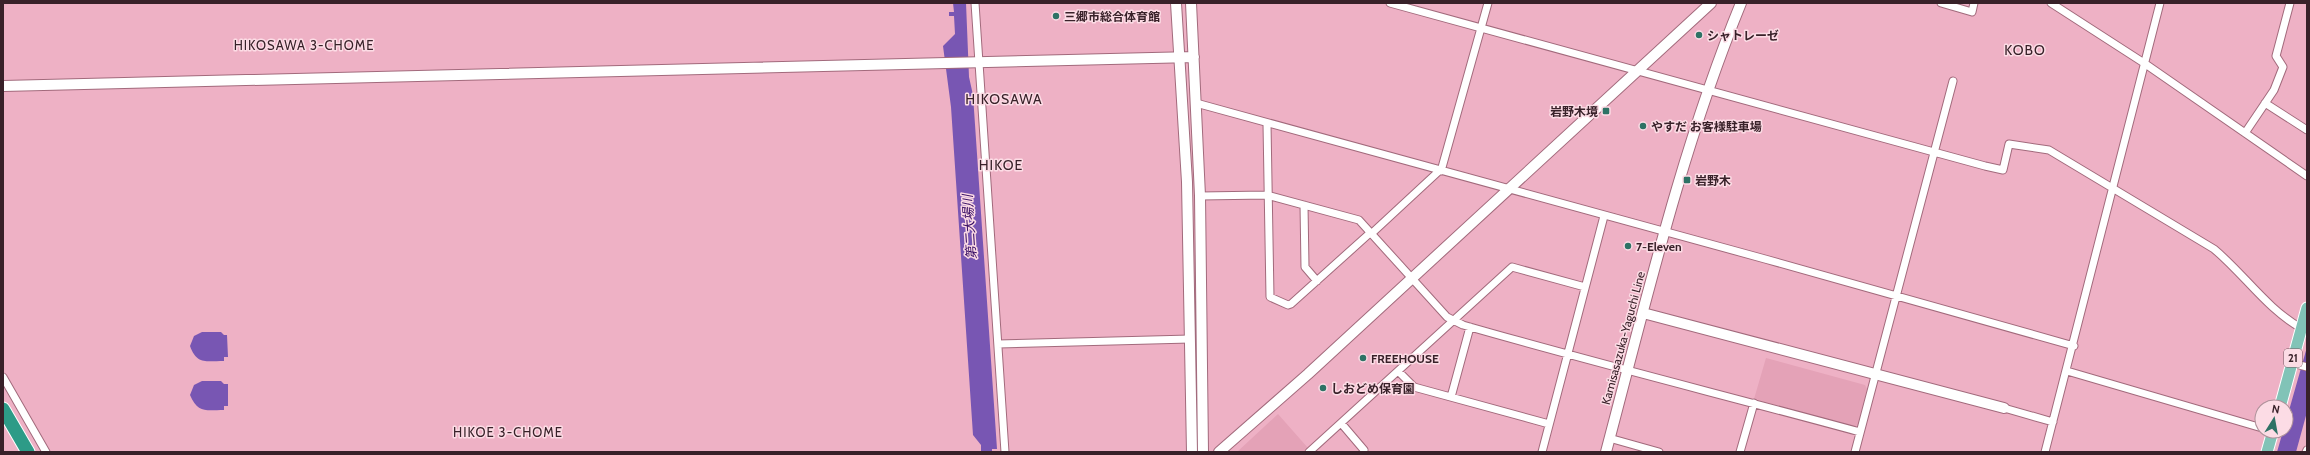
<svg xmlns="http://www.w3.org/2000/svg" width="2310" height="455" font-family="Cabin,'Noto Sans JP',sans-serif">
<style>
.built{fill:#e4a2b7}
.water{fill:#7856b3}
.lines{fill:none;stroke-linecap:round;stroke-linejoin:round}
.street-casing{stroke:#a26a7c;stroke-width:9}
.secondary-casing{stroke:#a26a7c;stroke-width:12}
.primary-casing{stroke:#fff;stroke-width:13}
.highway-casing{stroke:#fff;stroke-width:15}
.street{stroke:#fff;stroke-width:7}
.secondary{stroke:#fff;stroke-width:10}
.primary{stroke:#81c3b7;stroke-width:11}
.highway{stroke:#2d9b87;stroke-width:13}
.poi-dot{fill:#2e7265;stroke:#fcdce5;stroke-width:1.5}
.labels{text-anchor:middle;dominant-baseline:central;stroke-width:3;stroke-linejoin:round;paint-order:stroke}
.shield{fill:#fcdce5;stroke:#735961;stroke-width:1}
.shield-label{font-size:11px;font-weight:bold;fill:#382129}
.poi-label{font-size:12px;font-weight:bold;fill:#382129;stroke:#fcdce5;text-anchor:start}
.street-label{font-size:12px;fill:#382129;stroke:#fcdce5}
.neighbourhood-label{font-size:13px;letter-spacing:1px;fill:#382129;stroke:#fcdce5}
.water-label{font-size:13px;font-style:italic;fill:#350b63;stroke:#fcdce5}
.quarter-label{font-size:14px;letter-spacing:1px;fill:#382129;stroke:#fcdce5}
</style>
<rect width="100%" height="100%" fill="#eeb1c5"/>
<path class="built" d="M1766 358 1865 385 1867 389 1858 425 1853 427 1754 399Z
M1278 414 1308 448 1304 452H1237Z"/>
<path class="water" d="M953 3H966L969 77 973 95 997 449H992V452H981V445L973 435 951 107 943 46 955 34 954 16H949V12H954Z
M202 332H221L224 335H227L228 357H224V361C206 361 197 365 190 346L194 336Z
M2307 347V412L2296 452H2277L2283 431H2286V421Z
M202 381H221L224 384H228V406H224V410C207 410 198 414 190 395L194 385Z"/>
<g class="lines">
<g class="street-casing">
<path id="street" d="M975 3 1005 452
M1390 3 1985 166 2003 170 2009 144 2049 150 2214 249C2244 274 2267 309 2301 328
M1941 3 1972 12 1974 3
M2051 3 2144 63 2307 176
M1196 103 1765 259 2074 346
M2265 103 2307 130
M1267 124 1270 297 1288 305 1291 304 1370 233
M2245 133 2274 90 2283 67 2276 56 2290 3
M1441 171 1488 3
M1200 196 1267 195 1359 220 1447 317 1463 325C1595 363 1728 396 1860 432
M1304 205 1305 267 1317 281
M1371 234 1439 171
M998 344 1190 339
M2292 363 2307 367
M1398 371 1414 387 1549 424
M2067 371 2262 428
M3 377 46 452
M1451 397 1470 327
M2004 408 2053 422
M1341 423 1364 450
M1609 438 1659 452
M1309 452 1512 267 1585 287
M1542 452 1604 216
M1740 452 1754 403
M1855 452 1953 81
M2045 452 2160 3
M2306 452 2307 450"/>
</g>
<g class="secondary-casing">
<path id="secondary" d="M1176 3 1187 182 1192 452
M1191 3 1200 196 1203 452
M3 86 1194 57
M1643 313 2004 408
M1219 452 1308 374 1711 3
M1606 452C1646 301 1682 147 1741 3"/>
</g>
<g class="primary-casing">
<path id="primary" d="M2280 407 2307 308
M2267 452 2273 431"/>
</g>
<g class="highway-casing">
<path id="highway" d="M3 409 28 452"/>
</g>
<use href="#street" class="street"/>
<use href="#secondary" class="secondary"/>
<use href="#primary" class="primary"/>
<use href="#highway" class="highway"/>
</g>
<g class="poi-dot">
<circle cx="1056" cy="16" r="4"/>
<circle cx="1699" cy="35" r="4"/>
<rect x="1602" y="107" width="8" height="8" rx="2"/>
<circle cx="1643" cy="126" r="4"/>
<rect x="1683" y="176" width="8" height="8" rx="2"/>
<circle cx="1628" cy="246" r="4"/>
<circle cx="1363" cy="358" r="4"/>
<circle cx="1323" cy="388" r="4"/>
</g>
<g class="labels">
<rect class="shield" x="2284" y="349" width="18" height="18" rx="3"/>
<g class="shield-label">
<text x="2293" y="358">21</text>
</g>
<g class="poi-label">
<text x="1064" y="16">三郷市総合体育館</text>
<text x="1707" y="35">シャトレーゼ</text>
<text x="1598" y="111" text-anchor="end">岩野木境</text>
<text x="1651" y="126">やすだ お客様駐車場</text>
<text x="1695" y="180">岩野木</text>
<text x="1636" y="246">7-Eleven</text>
<text x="1371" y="358">FREEHOUSE</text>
<text x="1331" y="388">しおどめ保育園</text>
</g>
<g class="street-label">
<text transform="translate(1623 338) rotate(-75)">Kamisasazuka-Yaguchi Line</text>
</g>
<g class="neighbourhood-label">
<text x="304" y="45">HIKOSAWA 3-CHOME</text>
<text x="508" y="432">HIKOE 3-CHOME</text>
</g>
<g class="water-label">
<text transform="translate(969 227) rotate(-94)">第二大場川</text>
</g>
<g class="quarter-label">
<text x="2025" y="50">KOBO</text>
<text x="1004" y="99">HIKOSAWA</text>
<text x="1001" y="165">HIKOE</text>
</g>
</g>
<rect width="2310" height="455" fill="none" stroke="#382129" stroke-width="8"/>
<g transform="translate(2274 419) rotate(11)"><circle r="19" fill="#fcdce5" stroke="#ae919a"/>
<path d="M0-3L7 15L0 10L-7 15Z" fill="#2e7265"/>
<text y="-6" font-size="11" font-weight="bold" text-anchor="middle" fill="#382129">N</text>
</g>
</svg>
